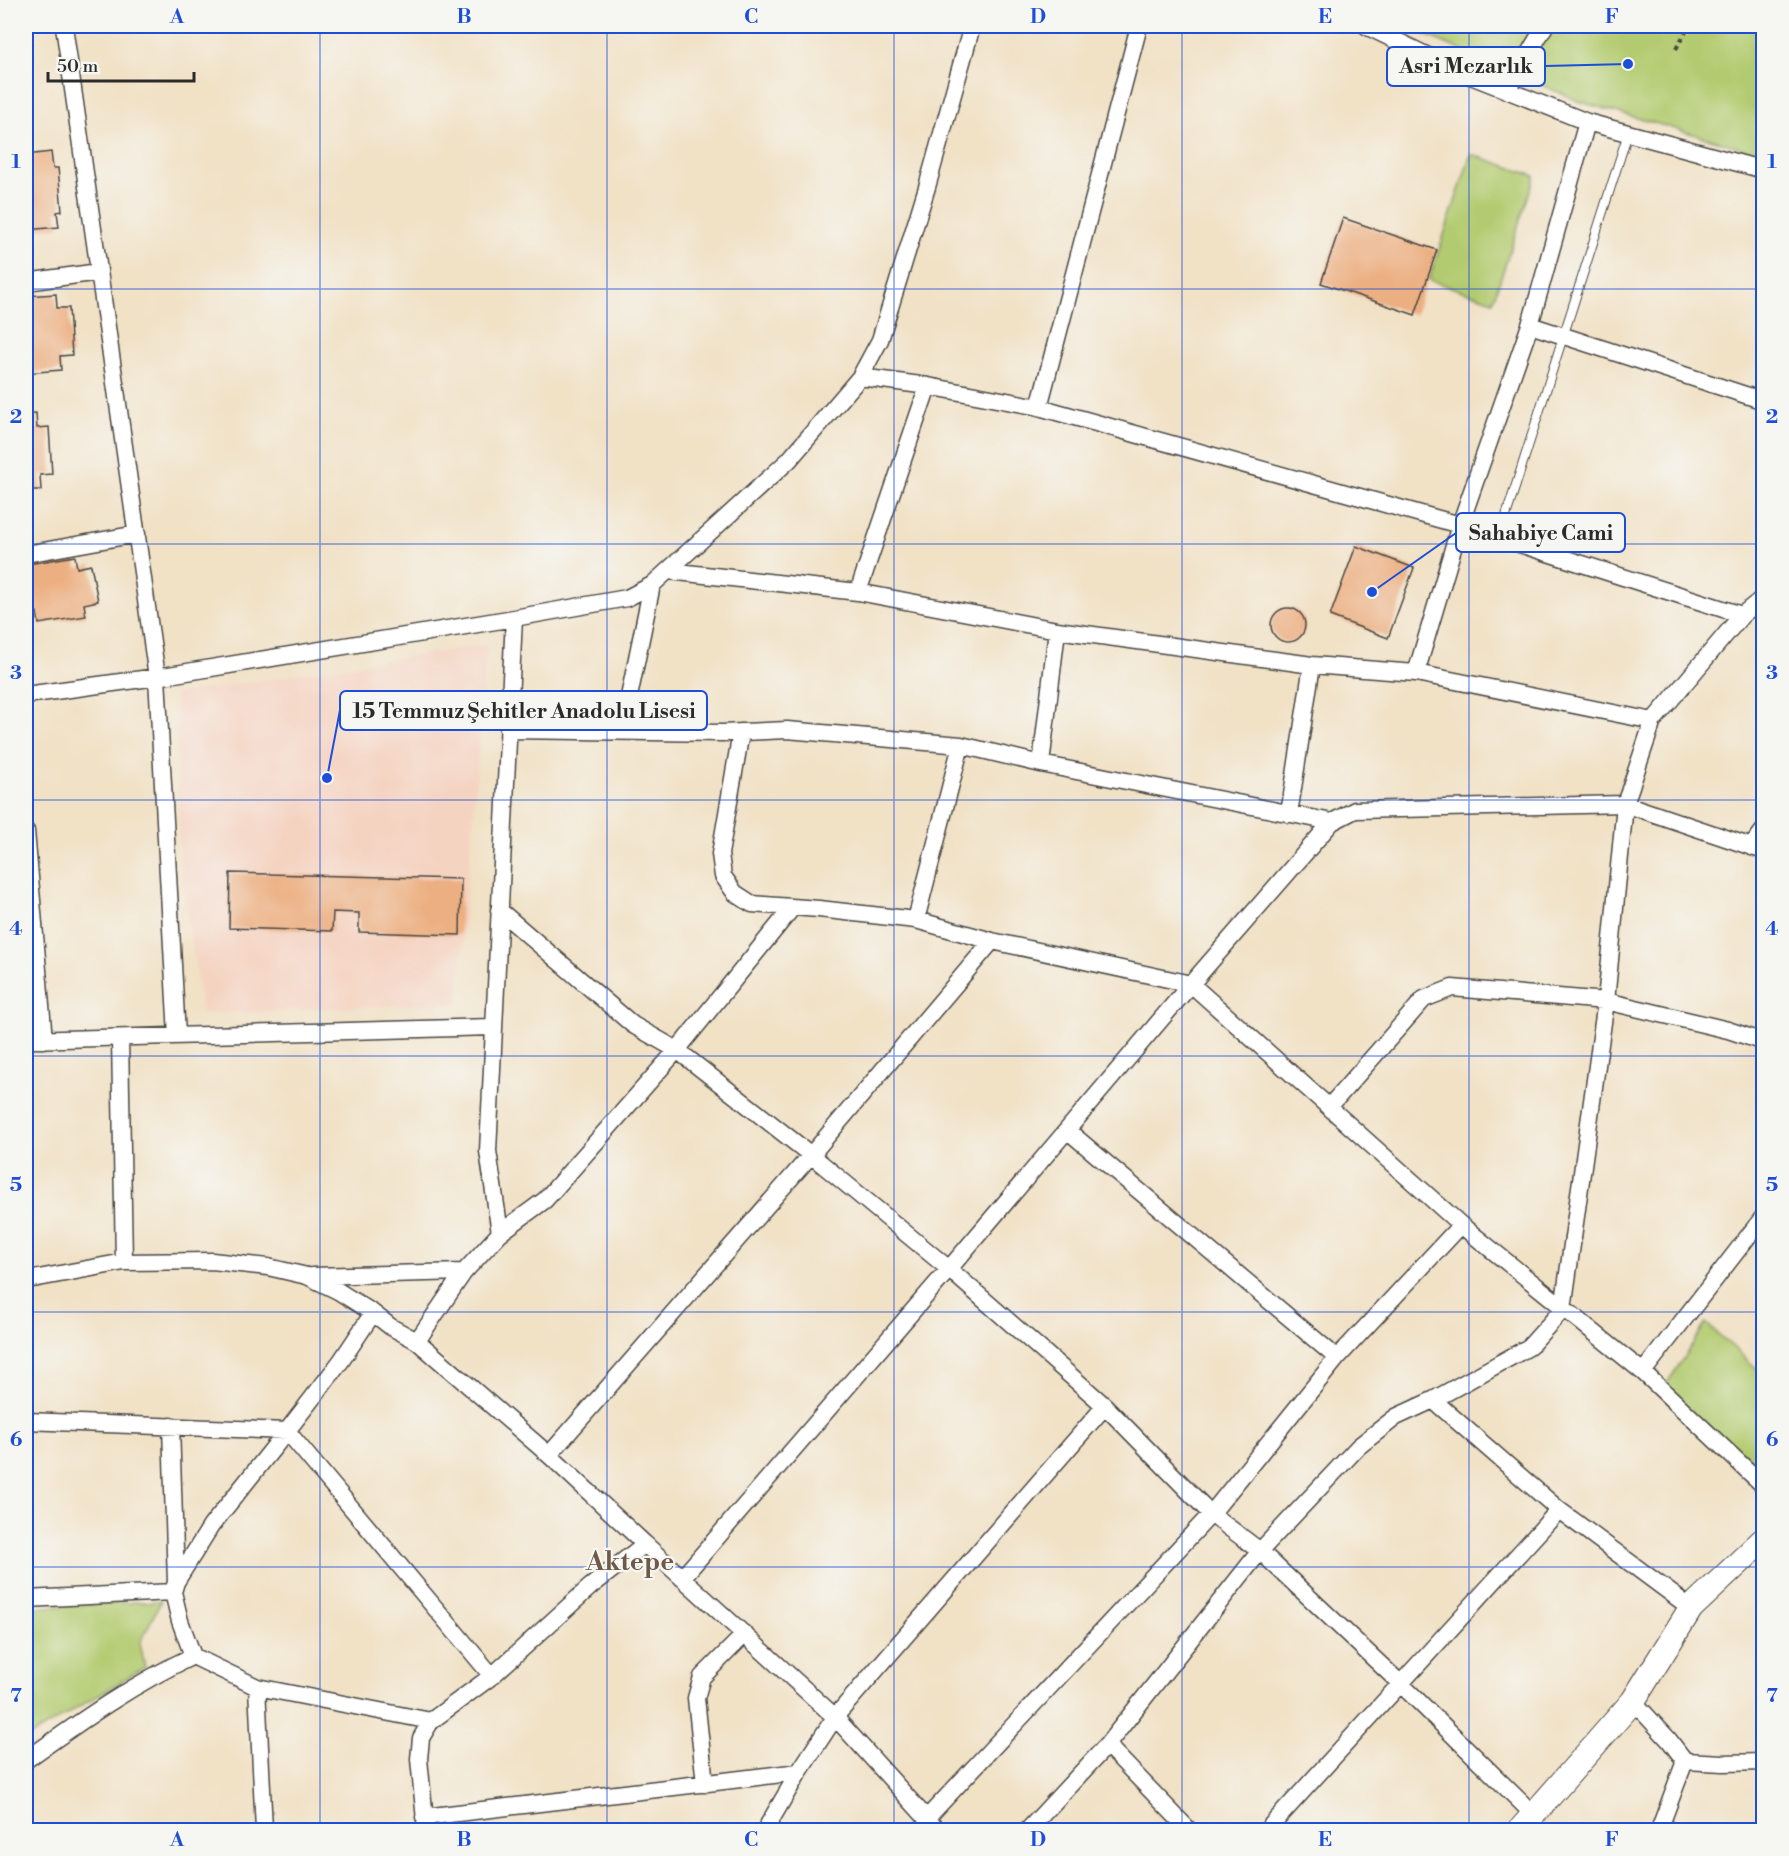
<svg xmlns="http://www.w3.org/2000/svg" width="1789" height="1856" font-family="'Libre Bodoni',serif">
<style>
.built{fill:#f5d3c1}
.green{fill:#b3cb70;stroke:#6f7b4e;stroke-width:1.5}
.building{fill:#ecaf81}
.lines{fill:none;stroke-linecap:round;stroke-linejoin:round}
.service-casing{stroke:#494642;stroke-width:10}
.minor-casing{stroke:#494642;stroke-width:19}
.secondary-casing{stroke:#494642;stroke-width:26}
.path{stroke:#494642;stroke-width:4;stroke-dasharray:4.5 4.5;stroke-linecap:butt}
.service{stroke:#fff;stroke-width:8}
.minor{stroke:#fff;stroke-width:16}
.secondary{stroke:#fff;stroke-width:24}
.grid{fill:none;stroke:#1d4ed8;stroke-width:1.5;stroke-opacity:0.55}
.labels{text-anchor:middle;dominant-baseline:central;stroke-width:4.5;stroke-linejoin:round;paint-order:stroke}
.district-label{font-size:26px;font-weight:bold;fill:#6f5949;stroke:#f6f6f2}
.leader{fill:none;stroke:#1d4ed8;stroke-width:2}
.callout-dot{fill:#1d4ed8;stroke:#f6f6f2;stroke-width:2}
.callout{fill:#f6f6f2;stroke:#1d4ed8;stroke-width:2}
.callout-label{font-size:21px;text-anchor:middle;font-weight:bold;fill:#2b2b2b}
.neatline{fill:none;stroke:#1d4ed8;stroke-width:2}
.grid-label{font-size:20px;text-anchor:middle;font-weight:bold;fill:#1d4ed8}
</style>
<rect width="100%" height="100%" fill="#f6f6f2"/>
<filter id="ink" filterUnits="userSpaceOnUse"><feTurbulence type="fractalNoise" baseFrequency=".0167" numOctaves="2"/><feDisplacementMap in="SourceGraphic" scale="12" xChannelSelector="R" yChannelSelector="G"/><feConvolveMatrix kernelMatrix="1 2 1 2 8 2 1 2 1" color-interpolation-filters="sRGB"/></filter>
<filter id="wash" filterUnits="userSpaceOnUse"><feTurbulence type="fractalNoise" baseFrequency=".008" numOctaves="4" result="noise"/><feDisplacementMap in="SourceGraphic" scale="24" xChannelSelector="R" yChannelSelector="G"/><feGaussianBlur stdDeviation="1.35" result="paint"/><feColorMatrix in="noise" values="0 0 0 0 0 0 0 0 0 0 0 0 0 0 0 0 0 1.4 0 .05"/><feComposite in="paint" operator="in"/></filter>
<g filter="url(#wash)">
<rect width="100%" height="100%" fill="#f1e1c5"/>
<path class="built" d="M487 644 458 1003 202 1014 180 861 175 694Z"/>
<path class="green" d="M1405 26H1763V154L1581 102Z
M1471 154 1535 176 1493 301 1429 280Z
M1706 1323 1763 1374V1485L1660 1394Z
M161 1601 140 1643 145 1667 26 1739V1608Z"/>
<g id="blocks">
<path class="building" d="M26 26H29L32 44 27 45 30 60 26 61Z
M51 152 53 168H58L62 211 57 212 59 227 26 230V155Z
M1343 218 1437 250 1415 315 1321 283Z
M56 294 57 308H69L72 355 60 356 61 370 26 373V296Z
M36 413 37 428 49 427 52 474 40 475 41 490H26V414Z
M1356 546 1414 568 1388 638 1330 616Z
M75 556 77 568 91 565 98 601 84 604 86 616 39 624 37 612 26 614V577L30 576 28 564Z
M1271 625a17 17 0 1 1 34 0a17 17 0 1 1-34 0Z
M230 873 461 879 460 935 359 932V913L333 912 332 931 229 928Z"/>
</g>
</g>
<g filter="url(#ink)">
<use href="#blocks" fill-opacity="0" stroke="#494642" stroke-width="1.5"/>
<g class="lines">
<g class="service-casing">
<path id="service" d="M1499 538 1628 133"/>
</g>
<g class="minor-casing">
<path id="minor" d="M64 26 157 677 177 1036
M1366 26 1461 72 1587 122 1764 170
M1507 90 1545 26
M26 282 99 272
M1530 325 1764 401
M860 377 928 386 1039 407 1460 525 1742 615
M1039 407 1139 26
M26 554 137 534
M669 571 858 592 1057 630 1312 665 1416 673 1653 721
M858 592 928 386
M1416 673 1460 525 1530 325 1587 122
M26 695 157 677 514 618 627 598 652 585 789 460 860 377 880 340 927 187 972 26
M508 730 722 733 787 730 961 745 1041 764 1332 822
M622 731 652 585
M741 732 720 854 723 876 735 893 752 904 819 909 916 920 992 941 1191 984 1461 1225 1643 1372 1764 1486
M1041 764 1057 630
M1289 814 1312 665
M26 831 44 1040
M1751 847 1764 830
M499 910 633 1025 677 1050 811 1155 949 1269 1105 1406 1211 1514 1260 1551 1402 1685 1534 1815
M916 920 961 745
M120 1038 124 1262
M26 1040 493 1027
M1329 1107 1424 999 1452 988 1606 1001 1728 1030 1764 1042
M1067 1130 1337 1358
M500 1233 545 1200 677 1050 793 907
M312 1276 464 1272
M26 1278 33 1279 124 1262 212 1261 268 1267 307 1276 338 1291 373 1313
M417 1341 464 1272 500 1233 488 1151 514 618
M1643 1372 1764 1216
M1433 1400 1559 1510 1691 1608
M26 1421 287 1431 492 1676
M171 1426 176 1582
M549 1455 811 1155 992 941
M682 1578 949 1269 1191 984 1332 822 1355 810 1625 804 1764 851
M26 1599 173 1592
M193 1656 180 1621 173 1592 176 1582 211 1526 287 1431 341 1361 373 1313 391 1327 417 1341 549 1455 645 1544
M257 1687 264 1830
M1633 1701 1669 1740 1685 1761
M1107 1745 1189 1830
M26 1760C81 1721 131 1685 193 1656L257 1687 431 1721 492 1676 590 1587 645 1544 835 1717 937 1830
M705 1784 696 1698 702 1677 745 1634
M424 1817 799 1772
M926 1819 1211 1514 1337 1358 1461 1225
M426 1830 419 1759 421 1738 431 1721
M765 1830 799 1772 835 1717 1105 1406
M1028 1830 1107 1745 1260 1551 1359 1446 1396 1417 1433 1400 1529 1347 1563 1309 1606 1001 1625 804 1653 721 1742 615 1764 597
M1267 1830 1559 1510
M1659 1830 1685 1761 1723 1763 1764 1762"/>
</g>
<g class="secondary-casing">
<path id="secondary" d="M1520 1830 1633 1701 1691 1608 1764 1539"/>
</g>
<path class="path" d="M1676 49 1689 26"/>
<use href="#service" class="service"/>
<use href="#minor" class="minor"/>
<use href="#secondary" class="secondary"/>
</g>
</g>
<path class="grid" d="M320 26V1830M607 26V1830M894 26V1830M1182 26V1830M1469 26V1830M26 289H1764M26 544H1764M26 800H1764M26 1056H1764M26 1312H1764M26 1567H1764"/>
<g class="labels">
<g class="district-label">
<text x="630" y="1562">Aktepe</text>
</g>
</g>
<path class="leader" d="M1628 64L1545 66M1372 592L1456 533M327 778L340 710"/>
<g class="callout-dot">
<circle cx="1628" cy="64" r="6"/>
<circle cx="1372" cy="592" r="6"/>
<circle cx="327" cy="778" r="6"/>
</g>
<g class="callout">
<rect x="1387" y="47" width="158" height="39" rx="6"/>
<rect x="1456" y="513" width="169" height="39" rx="6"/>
<rect x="340" y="691" width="367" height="39" rx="6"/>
</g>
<g class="callout-label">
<text x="1466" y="73">Asri Mezarlık</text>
<text x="1541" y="540">Sahabiye Cami</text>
<text x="524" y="718">15 Temmuz Şehitler Anadolu Lisesi</text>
</g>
<rect width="1789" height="1856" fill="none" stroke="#f6f6f2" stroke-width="66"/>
<path d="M48 72v9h146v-9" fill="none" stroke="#2b2b2b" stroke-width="3"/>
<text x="57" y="72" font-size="18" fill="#2b2b2b" stroke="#f6f6f2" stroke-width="4.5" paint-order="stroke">50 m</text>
<rect x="33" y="33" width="1723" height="1790" class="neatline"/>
<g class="grid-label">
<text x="177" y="23">A</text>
<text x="464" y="23">B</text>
<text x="751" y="23">C</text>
<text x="1038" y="23">D</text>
<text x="1325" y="23">E</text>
<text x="1612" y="23">F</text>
<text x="16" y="168">1</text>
<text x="1772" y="168">1</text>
<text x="16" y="423">2</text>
<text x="1772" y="423">2</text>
<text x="16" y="679">3</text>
<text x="1772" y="679">3</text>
<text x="16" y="935">4</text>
<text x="1772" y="935">4</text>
<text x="16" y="1191">5</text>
<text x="1772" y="1191">5</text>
<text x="16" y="1446">6</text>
<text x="1772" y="1446">6</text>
<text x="16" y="1702">7</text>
<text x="1772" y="1702">7</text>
<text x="177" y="1846">A</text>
<text x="464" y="1846">B</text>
<text x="751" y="1846">C</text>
<text x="1038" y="1846">D</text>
<text x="1325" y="1846">E</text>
<text x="1612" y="1846">F</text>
</g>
</svg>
